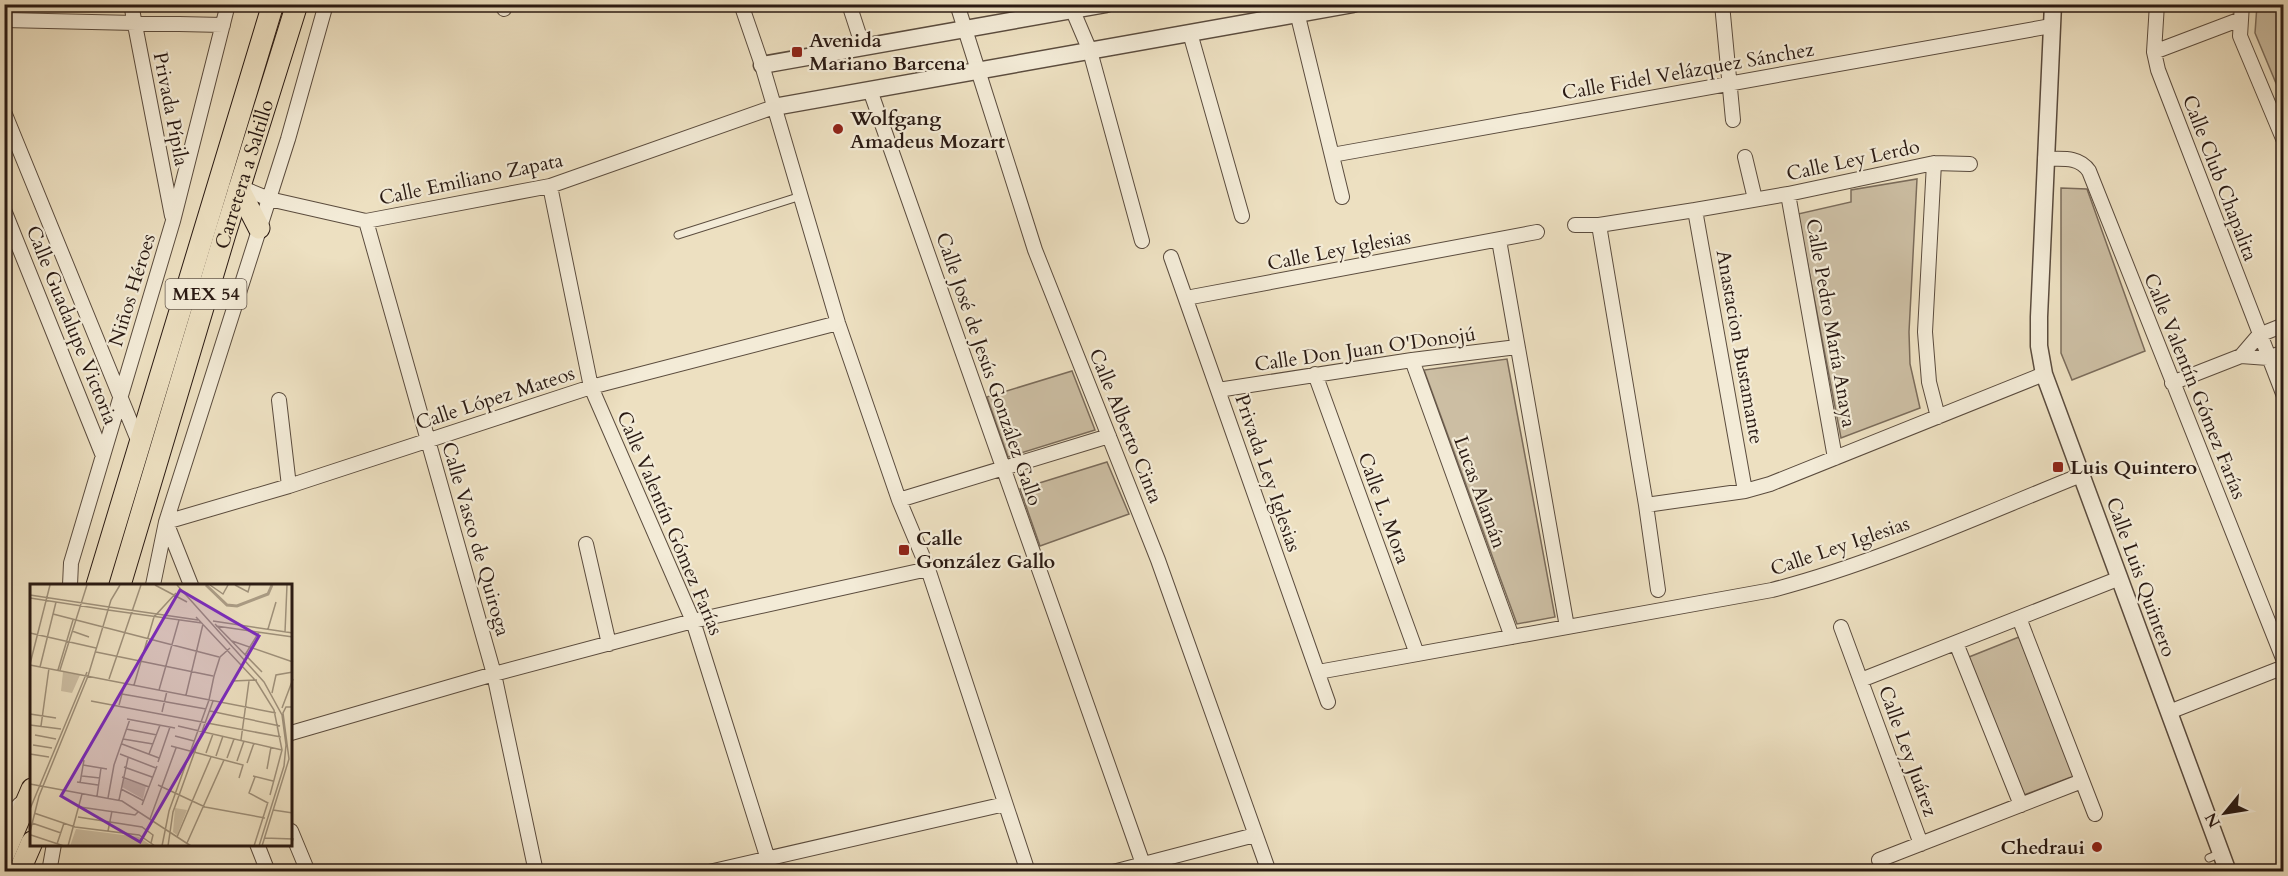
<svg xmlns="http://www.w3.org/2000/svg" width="2288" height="876" font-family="Cardo,serif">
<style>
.green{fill:#ccbea3;stroke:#7b6c5b;stroke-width:1.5}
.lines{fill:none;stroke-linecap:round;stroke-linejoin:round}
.service-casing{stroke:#5b4c3e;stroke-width:9}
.minor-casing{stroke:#5b4c3e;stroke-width:16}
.tertiary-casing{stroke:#5b4c3e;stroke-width:19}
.primary-casing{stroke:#2a1a13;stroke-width:23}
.service{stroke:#f3ebd7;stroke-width:7}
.minor{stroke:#f3ebd7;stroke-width:14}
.tertiary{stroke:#f3ebd7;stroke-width:16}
.primary{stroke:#ede0c1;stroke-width:21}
.poi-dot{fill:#8f2418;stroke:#f3ebd7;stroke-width:2}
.labels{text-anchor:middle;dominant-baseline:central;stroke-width:4.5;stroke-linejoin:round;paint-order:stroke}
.shield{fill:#f3ebd7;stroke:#66594e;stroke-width:1.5}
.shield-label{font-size:18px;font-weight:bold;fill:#2a1a13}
.poi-label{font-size:20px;font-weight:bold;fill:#2a1a13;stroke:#f3ebd7;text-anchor:start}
.street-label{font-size:20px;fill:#2a1a13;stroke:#f3ebd7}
.inset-river{fill:none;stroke:#ab9d86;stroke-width:3}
.inset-road{fill:none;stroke:#9f917b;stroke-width:1.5}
.view{fill:#7b2cbf;fill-opacity:0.15;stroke:#7b2cbf;stroke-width:3}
.inset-edge{fill:none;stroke:#2a1a13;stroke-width:3}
</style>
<rect width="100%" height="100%" fill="#ede0c1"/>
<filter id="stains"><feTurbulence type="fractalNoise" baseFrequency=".00333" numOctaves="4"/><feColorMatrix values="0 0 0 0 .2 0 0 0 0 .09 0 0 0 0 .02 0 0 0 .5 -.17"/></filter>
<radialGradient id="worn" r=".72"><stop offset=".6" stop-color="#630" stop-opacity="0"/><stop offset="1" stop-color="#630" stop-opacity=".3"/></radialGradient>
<path class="green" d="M2257 5H2283V100L2255 33Z
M1917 179 1909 332 1910 364 1920 408 1841 438 1798 214 1851 202V190Z
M2061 188 2087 189 2145 351 2072 380 2061 353Z
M1507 359 1555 617 1517 624 1424 370Z
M1072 371 1095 430 1008 457 987 397Z
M1107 462 1129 514 1040 546 1020 489Z
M2019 637 2074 776 2024 795 1969 657Z"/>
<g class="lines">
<g class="service-casing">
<path id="service" d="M678 235 801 196
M2209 858 2221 853"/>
</g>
<g class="minor-casing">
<path id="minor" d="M131 4 172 216
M501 4 504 9
M741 4 762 65 838 323 899 500 928 569 1028 872
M849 4 863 47
M957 4 1035 250 1158 560 1269 872
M1070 4 1090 51 1142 241
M1295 4 1342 197
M1722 4 1733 120
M2157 4 2154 52 2158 70 2284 396
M2242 4 2240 36 2284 141
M4 20 223 25
M1190 33 1242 216
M2154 52 2241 19
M870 90 1143 864
M4 112 140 445
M1332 155 2051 26
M1745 157 1755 199
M2045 159C2062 159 2079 156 2089 171L2284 661
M1934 163 1925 332 1929 382 1938 417
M550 186 591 387 693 621 772 872
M240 187 269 199 366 221 550 186 774 107
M1788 194 1835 458
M4 210 103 456
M1695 210 1745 491
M366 221 494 674 536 872
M1575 225H1599L1695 210 1788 194 1934 163 1970 164
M1599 225 1646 505 1658 590
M1499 240 1567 627
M1171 257 1328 702
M1186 298 1537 232
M2241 356 2259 335 2284 325
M1412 360 1512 637
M1315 374 1417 654
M2172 383 2241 356 2268 358 2284 352
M1218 390 1412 360 1517 347
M279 400 289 486
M899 500 1109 436
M1646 505 1745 491 1770 484 2044 374
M166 522 289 486 591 387 838 323
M166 522 191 585
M586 544 609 644
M70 585 71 563 173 221 228 4
M153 585 166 522 288 139 326 4
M2019 618 2095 814
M1841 627 1921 844
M1956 643 2021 805
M1318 672 1772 590C1877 563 1981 515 2081 475
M1861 680 2120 578
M2169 712 2284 667
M291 733 494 674 693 621 928 569
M4 821 20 804
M291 831 308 872
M257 844 268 872
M1879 860 2082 781
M49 872 54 844
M709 872 1005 804
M1113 872 1255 835"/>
</g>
<g class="tertiary-casing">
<path id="tertiary" d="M2053 4 2039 317V346L2044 374 2228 872
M762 65 1106 4
M774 107 1353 4"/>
</g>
<g class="primary-casing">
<g id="primary">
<path d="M239 189 259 228"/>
<path d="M97 585 273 4"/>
<path id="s1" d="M120 585 225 234 297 4"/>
<path d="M4 854 32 789"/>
<path d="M19 872 32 842"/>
</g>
</g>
<use href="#service" class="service"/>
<use href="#minor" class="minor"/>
<use href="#tertiary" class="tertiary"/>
<use href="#primary" class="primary"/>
</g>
<g class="poi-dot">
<rect x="791" y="46" width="12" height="12" rx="3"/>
<circle cx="838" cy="129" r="6"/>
<rect x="2052" y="461" width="12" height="12" rx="3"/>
<rect x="898" y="544" width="12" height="12" rx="3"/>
<circle cx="2097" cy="847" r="6"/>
</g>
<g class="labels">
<rect class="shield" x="165.5" y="279" width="81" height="30" rx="4.5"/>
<g class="shield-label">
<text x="206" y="294">MEX 54</text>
</g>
<g class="poi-label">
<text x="809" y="40">Avenida<tspan x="809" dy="23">Mariano Barcena</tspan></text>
<text x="850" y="118">Wolfgang<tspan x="850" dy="23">Amadeus Mozart</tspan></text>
<text x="2070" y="467">Luis Quintero</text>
<text x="916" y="538">Calle<tspan x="916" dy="23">González Gallo</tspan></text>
<text x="2085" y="847" text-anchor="end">Chedraui</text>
</g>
<g class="street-label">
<text transform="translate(1688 71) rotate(-10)">Calle Fidel Velázquez Sánchez</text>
<text transform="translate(171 109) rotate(79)">Privada Pípila</text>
<text transform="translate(1853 160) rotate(-12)">Calle Ley Lerdo</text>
<text stroke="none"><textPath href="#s1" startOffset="429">Carretera a Saltillo</textPath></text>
<text transform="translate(2220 178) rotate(69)">Calle Club Chapalita</text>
<text transform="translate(471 179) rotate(-12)">Calle Emiliano Zapata</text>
<text transform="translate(1339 250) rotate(-11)">Calle Ley Iglesias</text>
<text transform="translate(132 290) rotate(-73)">Niños Héroes</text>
<text transform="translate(1831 323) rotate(80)">Calle Pedro María Anaya</text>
<text transform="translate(72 325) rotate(68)">Calle Guadalupe Victoria</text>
<text transform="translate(1740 347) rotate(80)">Anastacion Bustamante</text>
<text transform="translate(1365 349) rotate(-8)">Calle Don Juan O'Donojú</text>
<text transform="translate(989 369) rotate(71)">Calle José de Jesús González Gallo</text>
<text transform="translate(2195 386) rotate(68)">Calle Valentín Gómez Farías</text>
<text transform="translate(495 398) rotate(-18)">Calle López Mateos</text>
<text transform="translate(1126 426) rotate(68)">Calle Alberto Cinta</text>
<text transform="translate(1268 473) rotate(71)">Privada Ley Iglesias</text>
<text transform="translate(1480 492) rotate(70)">Lucas Alamán</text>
<text transform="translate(1384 508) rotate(70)">Calle L. Mora</text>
<text transform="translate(670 523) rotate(67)">Calle Valentín Gómez Farías</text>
<text transform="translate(476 539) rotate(74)">Calle Vasco de Quiroga</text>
<text transform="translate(1840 546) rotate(-19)">Calle Ley Iglesias</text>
<text transform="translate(2141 577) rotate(70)">Calle Luis Quintero</text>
<text transform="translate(1908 751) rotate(70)">Calle Ley Juárez</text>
</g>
</g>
<g transform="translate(30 584)">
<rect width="262" height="262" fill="#ede0c1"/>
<path d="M33 88 50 91 42 109 31 107ZM94 195 116 202 113 215 92 203ZM145 224 157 226 147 251 143 248ZM46 245 109 253 122 262H40Z" fill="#ccbea3"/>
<path class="inset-river" d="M176 1 197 21 207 22 238 10 242 1"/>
<path class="inset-road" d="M125 1 157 18M147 1 234 98 252 131 256 161 254 182 229 262M180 1 193 10 198 1M205 1 218 8 220 1M0 11 79 23M0 14 78 26M79 23 168 36M78 26 172 39M23 30 189 73M166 33 226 97 244 126 252 166 240 211M183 37 263 49M185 40 232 88M186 42 263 53M238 45 246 18M42 47 59 53M255 48 257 1M0 49 66 64M202 57 263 78M66 68 183 92M215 71 229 48M0 80 20 1M0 81 246 129M10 83 26 18M28 86 43 36M30 86 57 1M79 95 111 1M202 97 227 96M104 101 124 33 146 9M129 106 149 36M242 109 246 91 263 88M92 110 176 125M156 111 173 40M61 117 251 153M89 121 95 99M252 124 263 95M180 127 250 142M132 128 137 107M0 130 26 134M97 135 145 144M0 141 31 145M11 142 19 84M148 142 252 166M96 145 127 151M5 151 26 155M145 152 164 157M93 155 123 160M211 156 219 97M92 160 129 174M3 161 22 164M141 162 213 181 209 194M176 169 183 150M0 170 19 173M90 170 126 184M119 170 130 141M186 172 193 152M197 174 204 155M207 177 214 157M128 178 140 143M217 179 224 159M53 181 77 185M94 183 122 193M237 185 241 163M52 192 70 194M223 192 243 197M92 193 119 203M225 193 219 209 238 219M47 198 68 201M50 199 54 176M0 200 92 217 161 262M128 201 175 223 235 234M91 205 114 217M67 212 71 184M78 214 84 181 100 135M89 216 98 174M112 221 127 182M50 223 105 231 108 228M0 225 57 88M243 226 263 229M4 229 45 243 109 251 125 262M48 233 112 243 123 251 121 259M120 235 146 164M2 239 31 249M78 247 82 227M0 248 9 212 58 92 81 16 90 1M1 251 34 262M147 253 181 173M234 254 263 255 261 262M157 259 194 176M27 260 34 239M38 262 52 210M132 262 139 227 179 116 184 92 190 73 200 64M138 262 143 228 183 117M224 262 238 218M232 262 259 175 253 129 256 123H263"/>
<path class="view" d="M150 6 229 52 110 258 31 212Z"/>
<rect width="262" height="262" class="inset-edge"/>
</g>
<rect width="2288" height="876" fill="none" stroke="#ede0c1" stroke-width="24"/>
<rect x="6" y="6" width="2276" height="864" fill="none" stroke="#2a1a13" stroke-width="3"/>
<rect x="12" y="12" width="2264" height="852" fill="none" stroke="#2a1a13" stroke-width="1.5"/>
<g transform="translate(2225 813) rotate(240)" stroke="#f3ebd7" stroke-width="4.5" paint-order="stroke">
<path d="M0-4.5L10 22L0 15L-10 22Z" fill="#2a1a13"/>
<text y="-9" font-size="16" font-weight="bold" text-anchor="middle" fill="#2a1a13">N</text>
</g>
<rect width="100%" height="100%" filter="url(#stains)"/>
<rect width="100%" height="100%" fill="url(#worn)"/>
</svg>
